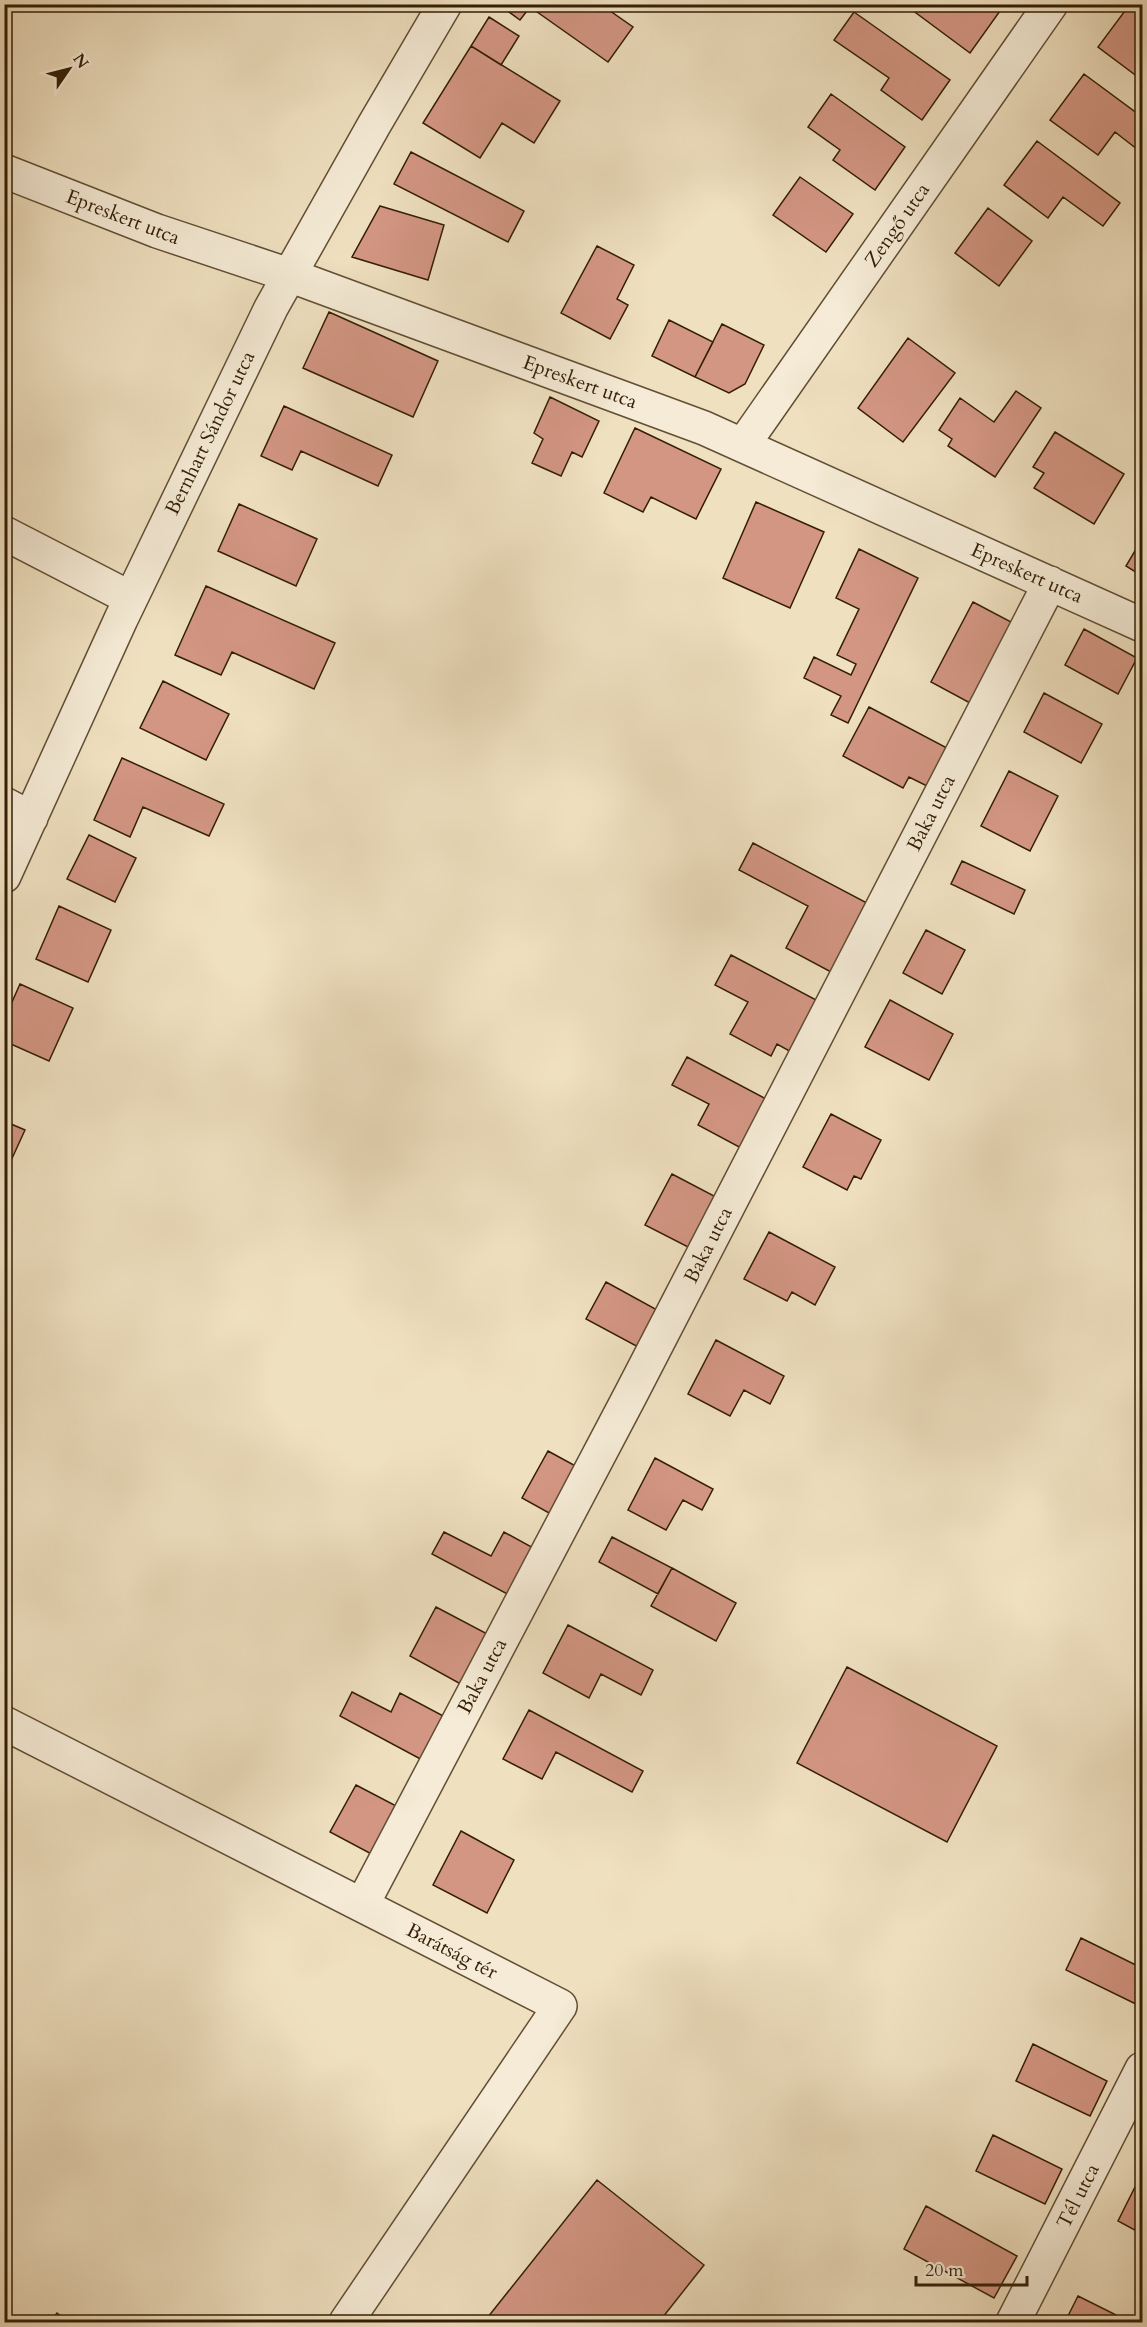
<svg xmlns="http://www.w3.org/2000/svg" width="1147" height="2327" font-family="Cardo,serif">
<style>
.building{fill:#d39683;stroke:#331e06;stroke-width:1.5}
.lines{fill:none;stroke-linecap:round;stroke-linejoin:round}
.minor-casing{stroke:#624e34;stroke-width:36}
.minor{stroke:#f5ebd6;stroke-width:33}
.labels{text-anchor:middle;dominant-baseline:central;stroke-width:6;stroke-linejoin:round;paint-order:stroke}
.street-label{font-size:20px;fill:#331e06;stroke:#f5ebd6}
</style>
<rect width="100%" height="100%" fill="#efe0c0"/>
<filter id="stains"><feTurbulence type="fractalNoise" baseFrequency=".00333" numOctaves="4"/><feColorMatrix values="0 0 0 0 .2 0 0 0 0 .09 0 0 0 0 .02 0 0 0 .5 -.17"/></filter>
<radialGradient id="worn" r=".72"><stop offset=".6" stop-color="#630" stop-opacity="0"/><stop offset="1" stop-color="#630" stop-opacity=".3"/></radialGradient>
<path class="building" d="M498 4H600L633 27 608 62 530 7 520 20Z
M904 4H991L1000 11 970 53Z
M1130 4 1142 14V80L1098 47Z
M854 12 950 80 922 120 881 90 889 78 834 40Z
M489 17 519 36 501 65 471 46Z
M471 46 560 101 534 143 502 123 480 158 423 123Z
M1084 74 1142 117V153L1115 132 1098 155 1050 120Z
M831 94 905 147 875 190 833 160 840 150 808 127Z
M1037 141 1120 203 1103 226 1063 197 1048 218 1004 185Z
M411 152 524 211 508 242 394 184Z
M800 177 853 214 826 252 773 215Z
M380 206 444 225 428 280 352 257Z
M988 208 1032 241 999 286 955 253Z
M597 246 634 265 617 299 628 305 610 339 561 313Z
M329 312 438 361 413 417 303 368Z
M669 320 713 342 695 377 652 356Z
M722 324 764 345 745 384 729 393 695 377Z
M908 338 955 373 903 442 858 408Z
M1016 391 1041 408 995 477 948 446 952 439 939 430 960 398 994 422Z
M550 397 599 421 582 457 572 452 561 476 532 463 543 439 534 433Z
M284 406 392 455 378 486 301 451 292 470 261 456Z
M635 428 721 469 696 519 651 497 643 512 604 493Z
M1055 432 1124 474 1094 524 1034 488 1044 473 1033 467Z
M756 502 824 532 790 608 723 578Z
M239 504 317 539 296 586 218 551Z
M1142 539V576L1126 566Z
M859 549 918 578 848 723 831 715 841 696 804 678 814 657 851 675 856 664 837 655 859 609 836 598Z
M206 586 335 643 314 689 232 652 221 675 175 655Z
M973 602 1013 623 970 703 931 682Z
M1084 629 1137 658 1118 694 1065 665Z
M163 681 229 714 206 760 140 728Z
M1044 693 1102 724 1081 763 1024 732Z
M869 707 947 748 927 786 909 777 903 788 843 756Z
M122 758 224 804 209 836 143 807 130 837 94 820Z
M1009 771 1058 796 1030 851 981 826Z
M89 835 136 858 115 902 67 879Z
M753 843 867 903 831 972 786 948 808 906 739 870Z
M962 861 1025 890 1014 914 951 884Z
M59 906 111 930 88 982 36 959Z
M926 930 965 950 942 994 903 973Z
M731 955 820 1002 793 1053 777 1044 771 1056 730 1034 748 1002 715 985Z
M20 984 73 1008 49 1061 4 1041V1020Z
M890 1000 953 1034 929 1080 865 1047Z
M687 1057 766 1099 741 1148 698 1125 709 1104 672 1085Z
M831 1114 881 1140 861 1179 854 1176 847 1190 803 1167Z
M4 1121 25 1130 4 1176Z
M672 1174 716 1197 690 1248 645 1225Z
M769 1232 835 1267 815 1305 792 1292 787 1301 744 1279Z
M606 1282 659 1311 640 1348 586 1319Z
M716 1340 784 1376 770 1404 744 1390 730 1416 688 1394Z
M548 1451 583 1470 558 1518 522 1498Z
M655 1458 713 1489 702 1510 683 1500 666 1530 628 1510Z
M444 1532 491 1556 504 1532 537 1550 513 1597 432 1554Z
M612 1537 672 1568 658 1594 599 1562Z
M672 1568 736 1603 716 1641 651 1606Z
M436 1607 493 1637 466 1687 410 1656Z
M568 1625 653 1670 641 1695 601 1674 589 1698 543 1673Z
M847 1667 997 1746 947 1842 797 1763Z
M352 1692 391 1712 400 1693 449 1719 426 1762 340 1716Z
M529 1710 643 1771 632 1792 556 1752 542 1779 503 1759Z
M356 1785 402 1809 377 1857 330 1832Z
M461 1831 514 1860 487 1913 433 1885Z
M1081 1938 1142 1968V2007L1066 1970Z
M1033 2044 1107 2081 1090 2116 1016 2081Z
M993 2135 1062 2169 1045 2204 976 2171Z
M1142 2173V2234L1118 2221Z
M597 2180 704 2265 659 2322H484Z
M926 2206 1017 2256 994 2298 904 2249Z
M1078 2296 1130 2322H1065Z
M57 2313 69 2322H50Z"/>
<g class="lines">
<g class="minor-casing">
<path id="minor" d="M4 171 157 231 289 275 704 428 1142 625
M743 445 1051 4
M4 533 130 598
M4 804 31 818
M4 876 121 619 271 308 374 125 445 4
M4 1723 560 2006 346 2322
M362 1905 631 1394 1050 583
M1013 2322 1142 2069"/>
</g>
<use href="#minor" class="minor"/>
</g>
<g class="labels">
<g class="street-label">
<text transform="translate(123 217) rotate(21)">Epreskert utca</text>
<text transform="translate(897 225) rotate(-55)">Zengő utca</text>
<text transform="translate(580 382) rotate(20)">Epreskert utca</text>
<text transform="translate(210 433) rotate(-64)">Bernhart Sándor utca</text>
<text transform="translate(1027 573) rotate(24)">Epreskert utca</text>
<text transform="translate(931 813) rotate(-63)">Baka utca</text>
<text transform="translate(708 1245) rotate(-63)">Baka utca</text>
<text transform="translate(482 1676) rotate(-62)">Baka utca</text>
<text transform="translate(452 1951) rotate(27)">Barátság tér</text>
<text transform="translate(1078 2196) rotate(-63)">Tél utca</text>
</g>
</g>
<rect width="1147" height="2327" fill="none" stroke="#efe0c0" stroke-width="24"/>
<rect x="6" y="6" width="1135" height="2315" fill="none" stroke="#331e06" stroke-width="3"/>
<rect x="12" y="12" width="1123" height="2303" fill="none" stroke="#331e06" stroke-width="1.5"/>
<g transform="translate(69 69) rotate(55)" stroke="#f5ebd6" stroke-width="4.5" paint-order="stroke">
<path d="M0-4.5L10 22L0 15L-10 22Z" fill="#331e06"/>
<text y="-9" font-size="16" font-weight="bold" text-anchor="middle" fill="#331e06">N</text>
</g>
<path d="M916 2276v9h111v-9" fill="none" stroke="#331e06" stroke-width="3"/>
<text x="925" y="2276" font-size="18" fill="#331e06" stroke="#f5ebd6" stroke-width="4.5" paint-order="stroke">20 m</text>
<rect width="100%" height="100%" filter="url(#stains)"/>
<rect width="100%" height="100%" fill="url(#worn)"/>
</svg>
